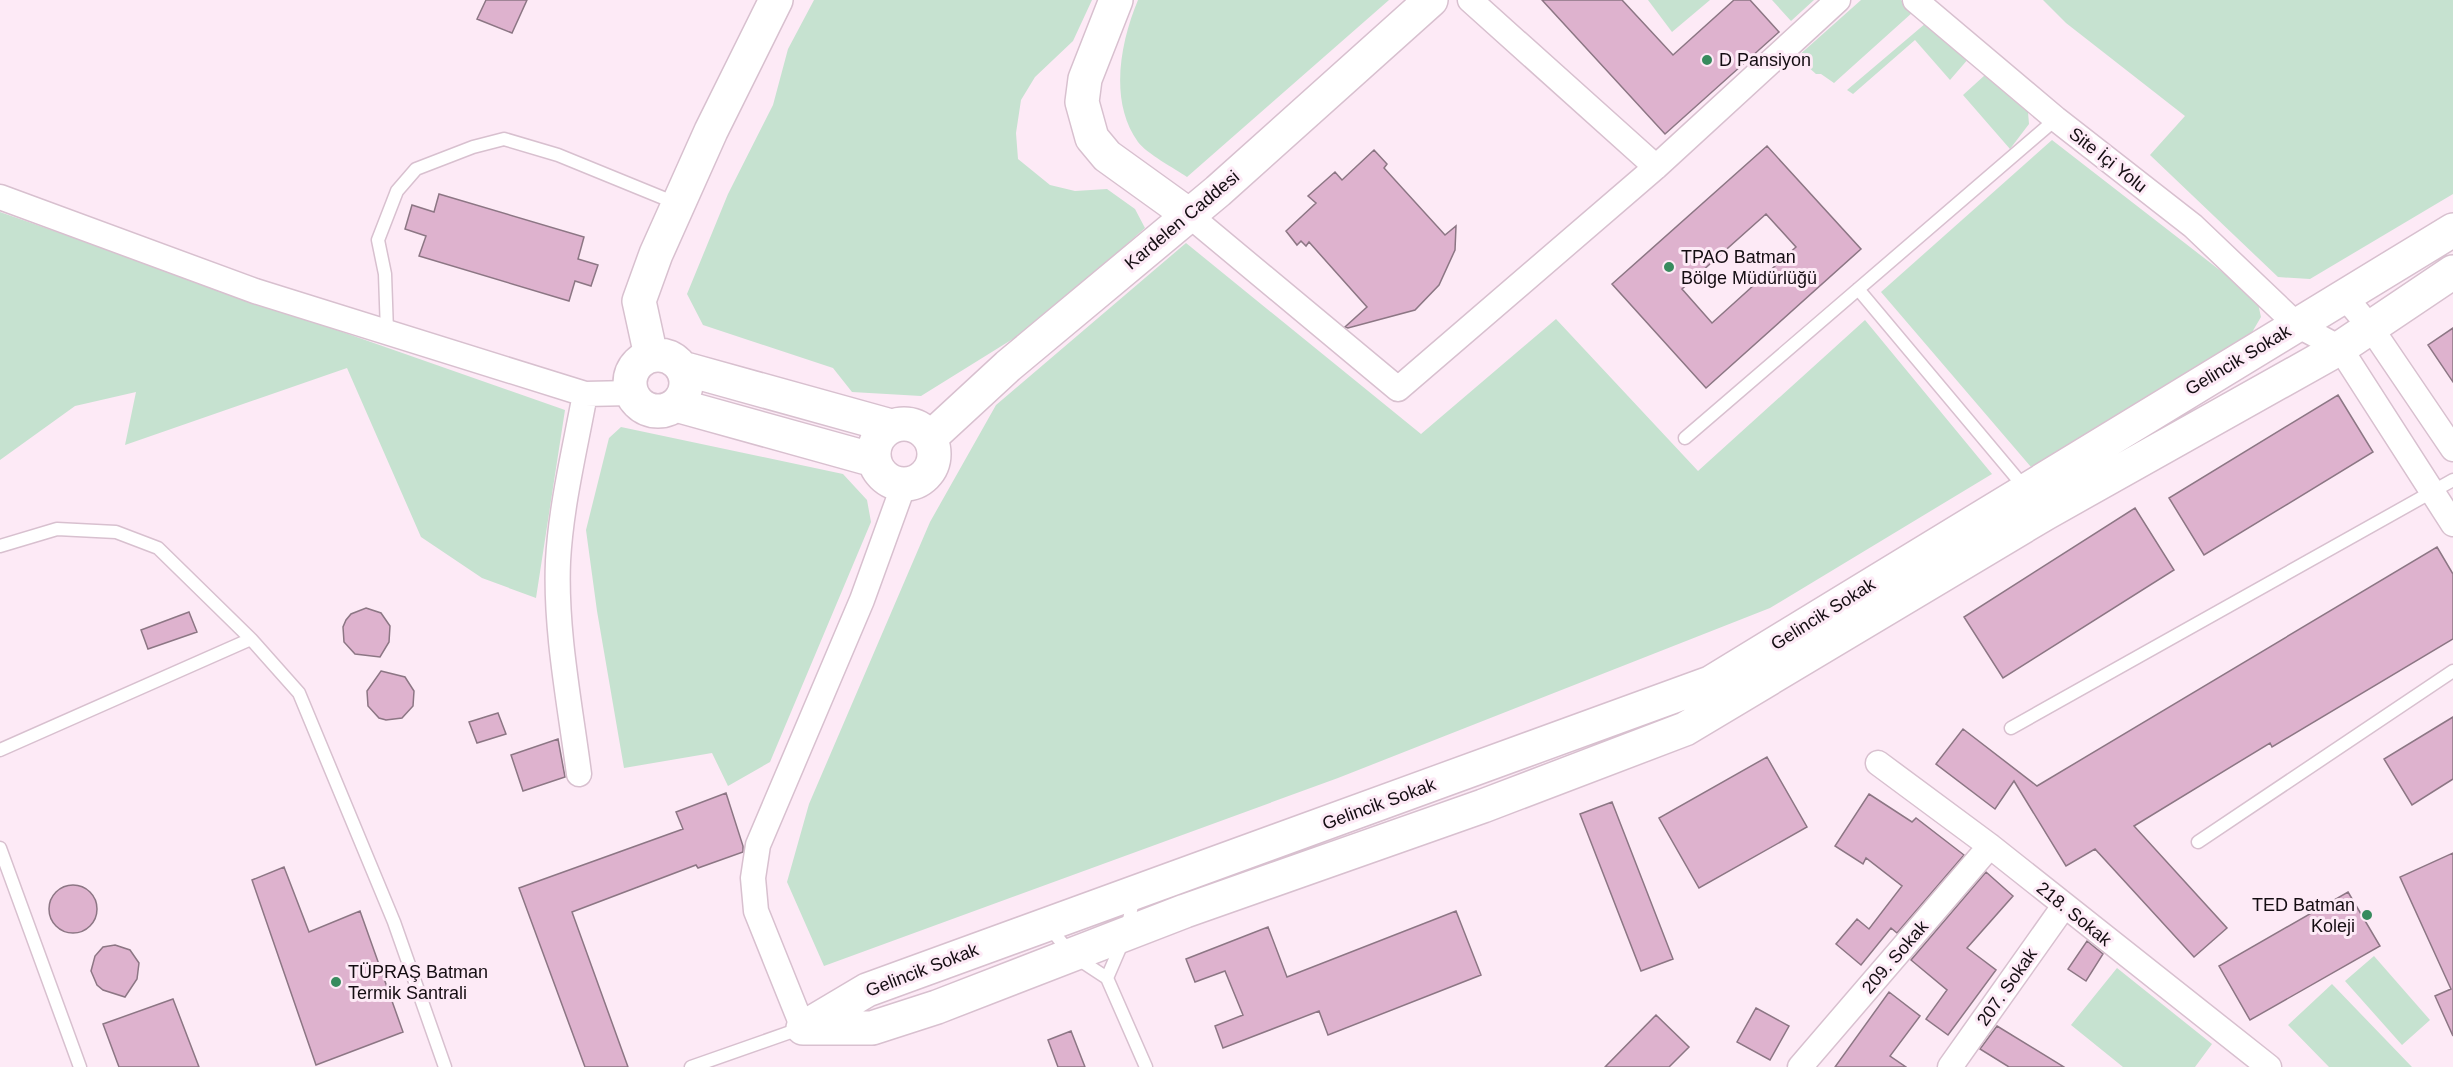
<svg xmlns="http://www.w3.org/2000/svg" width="2453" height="1067" font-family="Helvetica,sans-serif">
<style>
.green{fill:#c6e2d0}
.building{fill:#deb2ce;stroke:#8c7684;stroke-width:1.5;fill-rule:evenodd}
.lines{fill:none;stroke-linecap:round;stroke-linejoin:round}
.lane-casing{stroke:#d8c0cf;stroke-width:15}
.street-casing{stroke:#d8c0cf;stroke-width:27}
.secondary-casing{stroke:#d8c0cf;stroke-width:36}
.lane{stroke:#fff;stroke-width:12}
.street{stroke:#fff;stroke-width:24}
.secondary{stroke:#fff;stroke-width:33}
.poi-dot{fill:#378b5e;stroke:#fdeaf6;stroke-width:2}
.labels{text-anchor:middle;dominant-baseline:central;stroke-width:6;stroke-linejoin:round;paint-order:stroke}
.poi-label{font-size:18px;fill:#140d12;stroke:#fdeaf6;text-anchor:start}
.street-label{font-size:18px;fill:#140d12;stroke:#fdeaf6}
</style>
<rect width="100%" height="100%" fill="#fdeaf6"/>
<path class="green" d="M814 0H1092L1073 41 1035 77 1021 100 1016 133 1018 159 1050 185 1075 191 1107 189 1135 209 1145 228 1037 324 921 396 852 392 833 368 703 325 687 294 728 194 773 105 788 49Z
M1138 0H1389L1187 177C1174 168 1147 154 1138 142 1109 102 1120 43 1138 0Z
M1648 0H1710L1672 32Z
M1772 0H1814L1791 21Z
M1861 0H1901L1913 12 1834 83 1821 74H1816L1797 57Z
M2043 0H2453V194L2310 279 2278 277 2150 155 2185 116 2066 23Z
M1926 23 1969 58 1950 80 1915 40 1853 94 1847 90Z
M1985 75 2028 112 2029 124 2010 149 1963 95Z
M2052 140 2257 299 2261 317 2251 334 2031 467 1881 292Z
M0 212 565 410 536 598 482 578 421 537 347 368 125 445 136 392 75 406 0 460Z
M1186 243 1421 434 1556 319 1698 471 1865 320 1992 474 1770 608 1338 778 824 966 787 882 809 804 930 522 996 405Z
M621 427 843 474 867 500 871 522 770 762 728 786 712 753 624 768 597 611 586 530 609 438Z
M2374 956 2430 1020 2402 1045 2345 981Z
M2117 968 2212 1044 2195 1067H2123L2071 1025Z
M2332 984 2412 1067H2329L2288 1025Z"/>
<path class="building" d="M486 0H527L512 33 477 19Z
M1542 0H1622L1673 55 1734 0H1750L1779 32 1665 134Z
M1767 146 1861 249 1706 388 1612 284ZM1766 214 1796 247 1712 323 1682 289Z
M1374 150 1387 164 1384 168 1445 235 1456 226 1455 250 1439 285 1415 310 1348 328 1345 327 1367 307 1309 242 1306 246 1301 241 1297 245 1286 231 1316 203 1308 196 1335 172 1342 180Z
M439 194 584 237 578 259 598 265 591 286 575 281 569 301 419 256 426 236 405 229 412 205 434 212Z
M2453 328V382L2428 345Z
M2338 395 2373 452 2204 555 2169 498Z
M2135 508 2174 570 2003 678 1964 617Z
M2437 547 2453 574V639L2272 747 2270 743 2134 826 2227 928 2194 957 2095 849 2066 866 2014 781 1995 809 1936 764 1963 729 2037 786Z
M366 608 381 613 390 626 389 642 380 657 355 654 344 642 343 627 346 620 351 614Z
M189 612 197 632 148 649 141 630Z
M381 671 405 677 414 691 413 706 402 718 386 720 379 718 368 706 367 691Z
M498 713 506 734 477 743 469 722Z
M2453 717V779L2412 805 2384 759Z
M558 739 565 777 523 791 511 755Z
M1767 757 1807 827 1699 888 1659 818Z
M726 793 743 846V852L698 868 696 865 572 912 628 1067H585L519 888 683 829 676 812Z
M1869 794 1912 822 1916 818 1964 855 1897 933 1891 928 1861 965 1836 944 1857 919 1869 929 1902 886 1866 858 1863 864 1835 846Z
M1612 802 1673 959 1641 971 1580 814Z
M2453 853V1036L2435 996 2451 989 2400 877Z
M284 867 309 932 360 911 403 1032 316 1065 252 880Z
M1986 872 2013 896 1967 948 1996 970 1948 1035 1926 1019 1947 990 1911 960Z
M49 909a24 24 0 1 1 48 0a24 24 0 1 1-48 0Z
M2348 892 2380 946 2250 1020 2219 966Z
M1456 911 1481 975 1328 1035 1319 1011 1223 1048 1215 1026 1243 1015 1225 971 1195 982 1186 959 1268 927 1287 977Z
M2087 941 2103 954 2086 981 2068 969Z
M115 945 130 950 139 963 137 979 125 997 103 990 97 985 91 971 95 956 103 947Z
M1889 992 1920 1016 1890 1056 1906 1067H1835Z
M173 999 199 1067H119L103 1024Z
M1756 1008 1789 1026 1770 1060 1737 1042Z
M1656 1015 1689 1047 1669 1067H1605Z
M1997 1026 2064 1067H2009L1980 1049Z
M1071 1031 1085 1067H1058L1048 1040Z"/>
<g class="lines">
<g class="lane-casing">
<path id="lane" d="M1858 289 2025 488
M387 332 385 274 378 240 397 191 416 169 473 147 504 139 558 155 678 204
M1685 438 2056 119
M0 546 57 529 116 532 158 548 251 639 299 693 394 922 445 1067
M2011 728 2453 480
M0 750 251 639
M2198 842 2453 671
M0 848 80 1067
M1049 927 1072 955 1107 978 1126 934 1134 896
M1107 978 1146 1067
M691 1067 802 1028"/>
</g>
<g class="street-casing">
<path id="street" d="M1470 0 1656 167
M1915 0 2056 119 2193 226 2297 325 2340 348 2453 524
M0 197 255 291 585 394 631 393
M1189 215 1398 389 1656 167 1838 0
M2344 296 2371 328 2453 449
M1878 763 1990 846 2269 1067
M579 774C570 705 555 630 558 561 561 505 575 449 585 394
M803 1028 756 911 753 878 758 845 862 600 904 484
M1800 1067 1990 846
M1950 1067 2064 906"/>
</g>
<g class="secondary-casing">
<path id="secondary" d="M1116 0 1085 79 1082 102 1092 138 1107 156 1189 215
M630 383a28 28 0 1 1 56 0a28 28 0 1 1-56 0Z
M651 356 639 301 656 254 711 131 776 0
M682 368 891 426
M676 405 874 460
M874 454a30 30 0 1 1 60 0a30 30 0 1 1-60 0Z
M930 438 1008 366 1218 191 1431 0
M803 1028 867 990 1710 683 2453 230
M803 1028H872L937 1007 1185 911 1483 806 1685 729 2046 513 2340 348 2453 272"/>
</g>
<use href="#lane" class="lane"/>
<use href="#street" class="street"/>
<use href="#secondary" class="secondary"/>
</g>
<g class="poi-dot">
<circle cx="1707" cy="60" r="6"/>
<circle cx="1669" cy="267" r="6"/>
<circle cx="2367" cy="915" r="6"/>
<circle cx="336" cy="982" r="6"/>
</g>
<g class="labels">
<g class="poi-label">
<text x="1719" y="60">D Pansiyon</text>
<text x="1681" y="257">TPAO Batman<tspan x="1681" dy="21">Bölge Müdürlüğü</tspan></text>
<text x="2355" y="905" text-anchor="end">TED Batman<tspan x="2355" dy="21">Koleji</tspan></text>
<text x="348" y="972">TÜPRAŞ Batman<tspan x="348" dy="21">Termik Santrali</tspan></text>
</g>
<g class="street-label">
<text transform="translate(2108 160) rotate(38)">Site İçi Yolu</text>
<text transform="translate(1182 220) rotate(-40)">Kardelen Caddesi</text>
<text transform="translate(2238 360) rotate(-31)">Gelincik Sokak</text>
<text transform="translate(1823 614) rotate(-32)">Gelincik Sokak</text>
<text transform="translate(1379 804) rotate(-20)">Gelincik Sokak</text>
<text transform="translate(2074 914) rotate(39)">218. Sokak</text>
<text transform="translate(1895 957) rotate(-49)">209. Sokak</text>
<text transform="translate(922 970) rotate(-21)">Gelincik Sokak</text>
<text transform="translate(2007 987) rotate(-55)">207. Sokak</text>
</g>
</g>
</svg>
